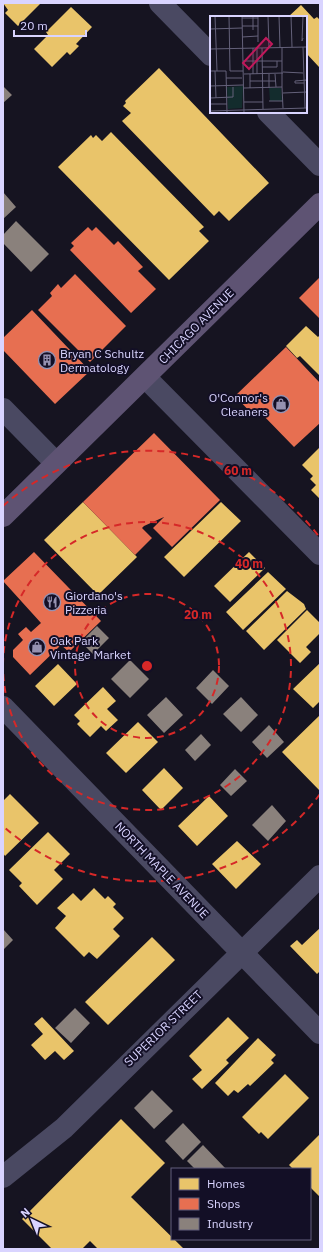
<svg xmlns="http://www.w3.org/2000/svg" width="323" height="1252" font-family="'IBM Plex Sans',sans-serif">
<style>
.homes{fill:#e9c46a}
.shops{fill:#e76f51}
.industry{fill:#8a817c}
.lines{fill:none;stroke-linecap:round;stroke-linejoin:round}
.minor{stroke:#4a4962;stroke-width:22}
.major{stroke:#5e5373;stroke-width:22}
.ring{fill:none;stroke:#d62828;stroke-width:2;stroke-dasharray:7 5}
.labels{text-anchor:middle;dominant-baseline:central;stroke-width:4;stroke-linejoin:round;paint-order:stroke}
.street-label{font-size:12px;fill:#d9d4ff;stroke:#130f26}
.poi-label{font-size:12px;fill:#d9d4ff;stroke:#130f26;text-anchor:start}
.inset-road{fill:none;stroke:#64617a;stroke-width:1}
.view{fill:#c2185b;fill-opacity:0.15;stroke:#c2185b;stroke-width:2}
.inset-edge{fill:none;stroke:#d9d4ff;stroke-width:2}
.centre{fill:#d62828;stroke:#130f26;stroke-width:2}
.ring-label{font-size:12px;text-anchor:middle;font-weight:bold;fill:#d62828;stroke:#130f26;stroke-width:4;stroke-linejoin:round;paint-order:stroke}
</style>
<rect width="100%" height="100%" fill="#161421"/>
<path class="homes" d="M3 3H41L18 26 5 13 8 10Z
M301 5 314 19 317 17 320 20 319 67 306 53V17H288Z
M71 7 92 27 76 44 79 46 70 55 67 52 52 67 34 49 48 35 46 32Z
M159 68 269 183 229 221 219 211 214 216 122 121 131 113 123 106 126 103 125 101Z
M111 132 204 227 199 231 209 241 169 280 58 167 91 135 93 138 96 135 102 141Z
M306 326 318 337 320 335V376L300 356 297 358 286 346Z
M320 447V499L311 490 316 485 310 479 313 476 302 465Z
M83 502 137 557 98 595 44 540Z
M221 502 241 521 184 577 164 557Z
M249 552 265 568 230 602 214 586Z
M268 572 286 589 243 630 226 612Z
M287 591 304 604 306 609 264 650 246 631Z
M307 610 320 623V633L306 647 311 652 300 663 277 640Z
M320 663V701L313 708 293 689Z
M58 664 77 684 54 706 35 686Z
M103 687 116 701 107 709 118 720 106 731 101 726 90 737 77 724 80 721 74 715Z
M320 715V791L282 752Z
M138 722 158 742 126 773 106 753Z
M164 768 183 788 161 810 142 790Z
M10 794 39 823 5 856 3 853V801Z
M209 796 228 816 197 846 178 826Z
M48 832 70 854 54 870 63 879 37 905 19 886 22 883 9 870Z
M237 841 261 864 236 889 212 864Z
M94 888 105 899 108 896 116 904 113 907 124 918 113 929 120 936 97 959 89 952 84 957 55 928 66 916 57 908 73 893 81 901Z
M320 928V971L317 974 290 946 297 940 302 945Z
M152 937 175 960 108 1025 85 1002Z
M42 1017 74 1051 64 1060 55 1051 45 1060 31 1045 43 1034 34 1024Z
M228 1017 249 1038 226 1060 229 1063 202 1089 192 1079 202 1070 189 1056Z
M258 1038 276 1055 271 1060 274 1063 250 1086 248 1084 238 1093 234 1090 228 1096 215 1083Z
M285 1074 309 1098 268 1139 261 1132 259 1134 242 1117Z
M121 1119 165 1163 131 1197 184 1249H98L90 1241 82 1249H52L22 1219Z
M320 1134V1197L310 1187V1169H293L289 1165Z"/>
<path class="shops" d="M88 227 92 231 96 227 114 245 118 241 143 267 138 271 156 289 131 313 70 250 74 246 71 243Z
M75 274 126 326 90 362 38 310 52 296 50 293 58 284 61 288Z
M320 277V319L299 298Z
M32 310 90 371 55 404 3 350V338Z
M286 347 320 383V423L294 447 260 412 255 417 235 396Z
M154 433 220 500 172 547 153 528 164 517 144 526 142 528 152 538 135 555 83 502Z
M34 552 101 621 69 652 61 645 30 675 13 657V650L23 640 18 634 26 627 31 632 41 623 3 581Z"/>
<path class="industry" d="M3 86 12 95 3 103Z
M3 192 16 207 3 219Z
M16 221 49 254 31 272 3 243V235Z
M97 626 109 638 93 654 81 642Z
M130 660 149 679 130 698 111 679Z
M213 670 229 686 212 704 196 688Z
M166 697 183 715 164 733 147 715Z
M241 697 258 715 241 732 223 714Z
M269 725 284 742 267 758 252 742Z
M201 734 211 745 195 761 185 750Z
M235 769 247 781 231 796 220 785Z
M272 805 286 821 268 841 252 825Z
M3 929 13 940 3 950Z
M75 1008 90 1023 71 1043 55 1028Z
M152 1090 173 1111 154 1129 134 1108Z
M183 1123 201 1142 183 1160 165 1141Z
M203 1145 226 1169H195L187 1161Z"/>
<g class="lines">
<path class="minor" d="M160 3 211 55
M268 112 320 165
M145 377 320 554
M3 409 56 463
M3 707 320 1033
M3 1177 64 1128 320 876"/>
<path class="major" d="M3 516 320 204"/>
</g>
<g class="ring">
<circle cx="147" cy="666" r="72"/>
<path d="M3 665A144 144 0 1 1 3 667"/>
<path d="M320 794A215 215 0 0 1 3 826M3 506A215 215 0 0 1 320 538"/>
</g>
<defs>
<g id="building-ring" transform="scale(0.9)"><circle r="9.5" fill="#130f26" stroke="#9591b1" stroke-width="1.5"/><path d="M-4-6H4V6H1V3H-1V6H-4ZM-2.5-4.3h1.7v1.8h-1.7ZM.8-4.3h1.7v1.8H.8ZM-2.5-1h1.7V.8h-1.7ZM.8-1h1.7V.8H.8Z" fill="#9591b1"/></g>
<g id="shop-ring" transform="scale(0.9)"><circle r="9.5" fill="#130f26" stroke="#9591b1" stroke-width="1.5"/><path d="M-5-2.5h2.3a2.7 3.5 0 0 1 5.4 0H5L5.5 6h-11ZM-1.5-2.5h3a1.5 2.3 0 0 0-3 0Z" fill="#9591b1"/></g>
<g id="restaurant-ring" transform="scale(0.9)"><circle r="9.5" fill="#130f26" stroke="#9591b1" stroke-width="1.5"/><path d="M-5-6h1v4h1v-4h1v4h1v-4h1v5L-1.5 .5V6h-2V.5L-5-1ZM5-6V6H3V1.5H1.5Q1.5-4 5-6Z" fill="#9591b1"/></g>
</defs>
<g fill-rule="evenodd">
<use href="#building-ring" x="47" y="360"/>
<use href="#shop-ring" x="281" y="404"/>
<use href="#restaurant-ring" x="52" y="602"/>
<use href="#shop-ring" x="37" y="647"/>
</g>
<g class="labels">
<g class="street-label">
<text transform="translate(196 326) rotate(-45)">CHICAGO AVENUE</text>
<text transform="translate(162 870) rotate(46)">NORTH MAPLE AVENUE</text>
<text transform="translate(163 1028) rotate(-44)">SUPERIOR STREET</text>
</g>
<g class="poi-label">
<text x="60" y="353">Bryan C Schultz<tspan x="60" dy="14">Dermatology</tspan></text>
<text x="268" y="397" text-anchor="end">O'Connor's<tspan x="268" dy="14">Cleaners</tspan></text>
<text x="65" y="595">Giordano's<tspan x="65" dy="14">Pizzeria</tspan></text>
<text x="50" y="640">Oak Park<tspan x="50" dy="14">Vintage Market</tspan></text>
</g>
</g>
<g transform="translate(210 16)">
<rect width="97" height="97" fill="#161421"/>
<path d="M33 70 32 92 18 93 17 71ZM59 72H71L72 85H60Z" fill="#132c2d"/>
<path class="inset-road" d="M5 0 7 55M19 0 20 55M32 0 34 97M43 0V14M48 0V26M58 0 59 32M69 0 70 32M81 0 82 31M93 0 92 25 93 22M32 2H48M32 10H48M0 13 32 12M32 21 48 20M93 31 95 92M43 32V58M47 32V58M52 32 53 93M0 33 97 31M33 45H72M52 51H67V45M0 55H16M5 55 6 82M16 55 17 97M20 55H33M73 56 93 57M34 58 73 57M40 58V72M59 58V72M65 58 66 71M16 62H32M40 65H66M94 67H85V65L97 64M0 70 33 69M72 71 73 92M34 72 72 71V32M73 77 97 76M0 82 23 81V71M59 85H73M34 86H53M0 88H17M0 95 97 92"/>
<path class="view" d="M56 22 62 28 39 53 33 47Z"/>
<rect width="97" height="97" class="inset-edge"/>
</g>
<circle cx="147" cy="666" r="6" class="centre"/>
<g class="ring-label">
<text x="238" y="475">60 m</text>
<text x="249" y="568">40 m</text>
<text x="198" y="619">20 m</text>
</g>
<rect width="323" height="1252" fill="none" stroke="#d9d4ff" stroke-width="8"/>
<rect x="171" y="1168" width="140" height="72" fill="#130f26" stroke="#625e7d"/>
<rect x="179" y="1178" width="20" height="12" fill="#e9c46a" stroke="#625e7d"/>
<text x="207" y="1188" font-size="12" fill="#d9d4ff">Homes</text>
<rect x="179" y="1198" width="20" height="12" fill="#e76f51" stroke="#625e7d"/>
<text x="207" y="1208" font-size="12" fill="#d9d4ff">Shops</text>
<rect x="179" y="1218" width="20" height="12" fill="#8a817c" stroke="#625e7d"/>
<text x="207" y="1228" font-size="12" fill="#d9d4ff">Industry</text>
<g transform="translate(32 1220) rotate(317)" stroke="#130f26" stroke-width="3" paint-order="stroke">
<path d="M0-3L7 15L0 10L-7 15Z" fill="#d9d4ff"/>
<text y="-6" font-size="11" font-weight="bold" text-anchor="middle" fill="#d9d4ff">N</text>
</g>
<path d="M14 30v6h72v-6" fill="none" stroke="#d9d4ff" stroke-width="2"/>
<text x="20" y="30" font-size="12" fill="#d9d4ff" stroke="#130f26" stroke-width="3" paint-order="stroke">20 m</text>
</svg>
